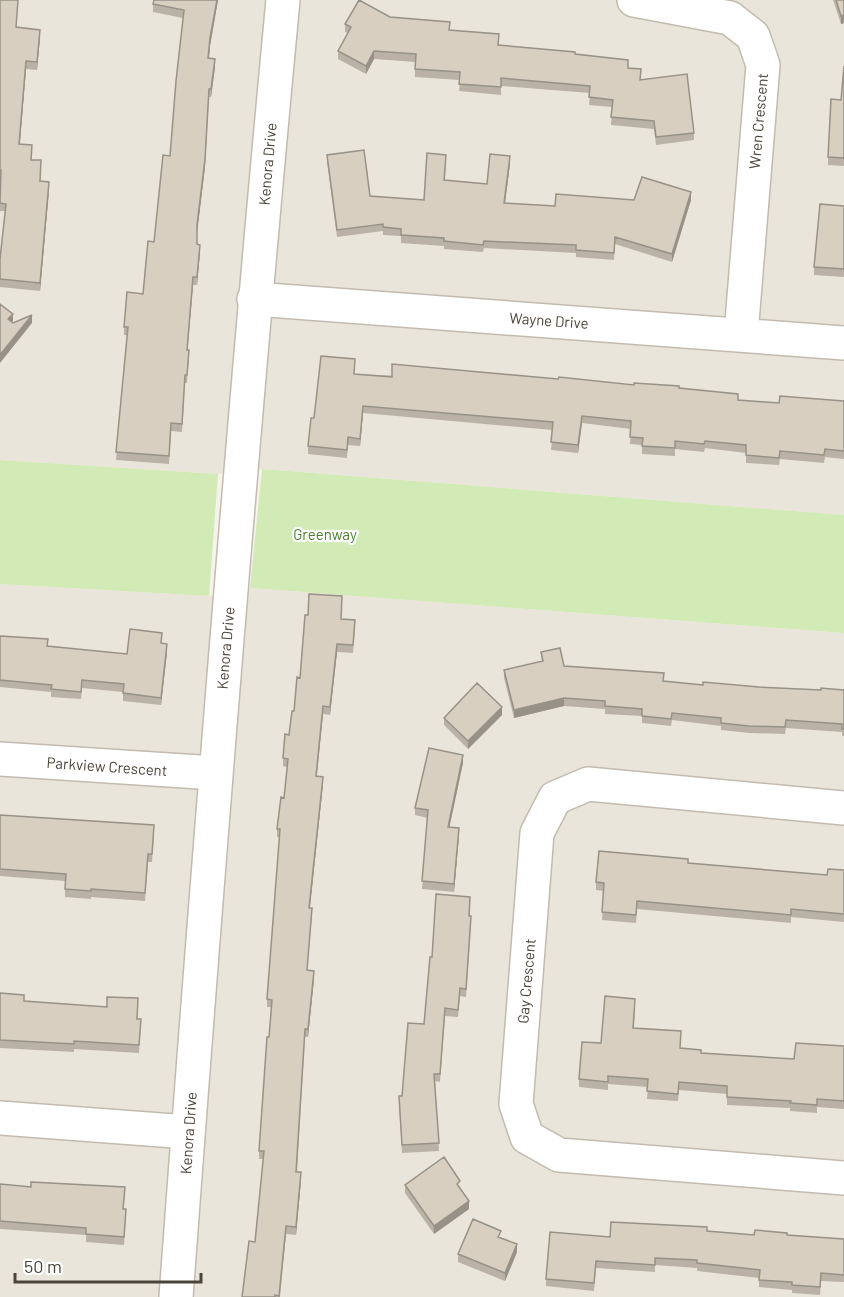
<svg xmlns="http://www.w3.org/2000/svg" width="844" height="1297" font-family="Barlow,sans-serif">
<style>
.residential{fill:#eae5da}
.green{fill:#d2eab5}
.lines{fill:none;stroke-linecap:round;stroke-linejoin:round}
.minor-casing{stroke:#c2bbae;stroke-width:36}
.minor{stroke:#fff;stroke-width:33}
.wall{fill:#bab2a6}
.shaded-wall{fill:#979187}
.building{fill:#d8cfc1;stroke:#979187;stroke-width:1.5}
.labels{text-anchor:middle;dominant-baseline:central;stroke-width:4.5;stroke-linejoin:round;paint-order:stroke}
.street-label{font-size:15px;fill:#4b4439;stroke:#fff}
.park-label{font-size:15px;fill:#4a7f2a;stroke:#fff}
</style>
<rect width="100%" height="100%" fill="#f6f3ec"/>
<path class="residential" d="M0 0H844V515L262 469 218 474 0 460Z
M0 584 209 596 250 588 844 633V1297H0Z"/>
<path class="green" d="M0 460 218 474 209 596 0 584Z
M262 469 844 515V633L250 588Z"/>
<g class="lines">
<g class="minor-casing">
<path id="minor" d="M634 0 730 18 753 36 763 65 741 334
M254 299 844 343
M0 759 215 773
M844 808 588 784 555 798 537 833 516 1104 527 1137 559 1155 844 1178
M0 1118 188 1132
M176 1297C208 864 242 432 283 0"/>
</g>
<use href="#minor" class="minor"/>
</g>
<path class="wall" d="M0 0 16 27 40 37 37 70 26 69 20 144 32 160 41 168 40 181 49 190 40 291 0 287V259L5 211H0Z
M218 0 210 46 209 58 215 67 211 97H209L205 167 197 233V244L200 252 197 285H193L187 350 189 358 187 383H185L182 432 171 431 169 464 116 460 127 335H124V327L143 294 154 242 170 156 183 18 153 12V4Z
M833 0H844V23L841 24Z
M390 17 450 30 499 46 575 54 628 68 694 133V140L656 145 654 129 611 125 612 107 589 105 590 93 501 86V95L459 91 460 80 415 77V62L374 59 366 74 338 59V51L348 33 345 32V24Z
M844 66V166L828 165V157L841 100Z
M327 155 370 196 424 200 446 162 445 180 487 184 510 164 505 203 555 206 634 200H691L672 262 615 244 614 260 576 257V253L484 248 483 252 444 249V246L401 243V236L383 235V231L337 237 327 162Z
M844 206V277L814 275V267Z
M355 367 354 374 634 385 679 388 738 400 779 403 844 401V459L825 457 824 463 780 459 779 465 746 463V453L705 448 704 452 675 449V456L642 454V445L630 444 631 429 582 423 578 453 551 450 553 430 363 413 360 446 348 445 347 458 308 454V446L314 418Z
M342 604 341 619 355 628 353 653 337 652 330 715 323 714 316 776 323 784 310 908 312 916 307 970 314 979 308 1037H305L297 1172 301 1180 296 1235 286 1234 280 1297H242L255 1242 263 1159H259V1151L272 1007H267V999L280 837H277V829L284 798 287 767 283 766V758L289 735 300 678 308 615Z
M0 636 48 646 127 654 162 644 167 652 161 705 123 701V692L82 688 81 699 51 697V692L0 687Z
M541 652 564 666 664 681 703 685 821 690H844V736H842V732L786 728 785 734 749 733 721 730V726L672 720 671 726 642 723V716L605 714V709L564 706 514 718 504 678V670L542 661Z
M502 715 468 749 444 725V718Z
M463 763 449 827 459 835 454 892 422 889 428 818 415 815V808Z
M0 815 154 833 152 862H148L145 901 91 897V899L65 897V881L0 876Z
M688 863 827 875 844 870V922L791 917V923L637 909 636 923 602 920 604 891 596 890V882Z
M470 905V916L471 924 466 997 460 996 458 1017 445 1016 440 1082 435 1081 439 1151 402 1153 399 1104 424 1024 432 957Z
M0 993 24 1001 141 1019 139 1053 74 1049V1052L0 1048Z
M635 1007 634 1028 680 1048 701 1053 794 1059 844 1046V1109L817 1107V1113L790 1111V1108L727 1105V1094L679 1090 678 1101 647 1099 648 1087 608 1084V1090L579 1087V1079L601 1043Z
M0 1184 125 1194 123 1209 126 1217 124 1245 86 1242V1235L0 1229Z
M405 1185 460 1189 469 1209 434 1234 405 1193Z
M707 1231 754 1235H787L844 1239V1282L821 1281 820 1295 792 1293V1290L759 1287V1278L697 1271V1268L655 1265V1272L596 1268 594 1291 546 1286V1279L610 1237Z
M517 1252 505 1281 458 1262V1254Z"/>
<path class="shaded-wall" d="M217 0H218L210 46 208 66 210 38Z
M844 15V23L841 24V16Z
M40 30V37L37 70V62Z
M374 51V59L366 74V66Z
M215 59V67L211 97V89Z
M26 61V69L19 152V144Z
M209 89 205 167 197 233V225Z
M510 156V164L504 211V203Z
M49 182V190L40 291V283Z
M691 192V200L672 262V254Z
M200 245V252L197 285V277Z
M193 277V285L187 357V350Z
M13 314V321L8 327V319Z
M32 315V323L0 363V355Z
M363 406V413L360 446V439Z
M582 416V423L578 453V445Z
M167 644V652L161 705V698Z
M337 644V652L330 715V707Z
M564 698V706L514 718V710Z
M323 706V714L316 784V776Z
M502 707V715L468 749V741Z
M463 755V763L448 834V827Z
M323 777V784L309 915V908Z
M459 828V835L454 892V884Z
M314 971V979L308 1037V1029Z
M301 1172V1180L296 1235V1227Z
M469 1201V1209L434 1234V1226Z
M286 1226V1234L279 1297Z
M517 1244V1252L505 1281V1273Z"/>
<path class="building" d="M0 0H18L16 27 40 30 37 62 26 61 19 144 32 145 31 160H41L40 181 49 182 40 283 0 279V259L6 204 0 203 1 170H0Z
M154 0H217L210 38 208 58 215 59 211 89H209L205 159 197 225V244L200 245 197 277H193L187 350H189L187 375H185L182 424 171 423 169 456 116 452 128 327H124L127 292 143 294 148 241 154 242 163 155 170 156 176 81 184 10 153 4Z
M359 0 390 17 450 22 449 30 499 34 498 45 575 52V54L628 60V68L641 69 640 80 687 74 694 133 656 137 654 121 611 117 613 100 589 97 590 86 501 78V87L459 84 460 72 415 69 416 54 374 51 366 66 338 51 351 27 345 24Z
M836 0H844V15L841 16Z
M844 66V158L828 157 831 99 841 100Z
M364 150 370 196 424 200 427 153 446 155 444 180 487 184 490 154 510 156 504 203 555 206 556 194 634 200 642 177 691 192 672 254 615 237 614 253 576 250V245L484 241 483 245 444 241V238L401 235V229L383 227V224L337 230 327 155Z
M820 204 844 206V269L814 267Z
M0 304 13 314 8 319 13 323 32 315 0 355Z
M321 356 355 359 354 374 392 377V364L558 379 559 377 634 385V383L679 386V388L738 394V400L779 403 780 396 844 401V451L825 449 824 455 780 451 779 458 746 455V445L705 441 704 444 675 441V448L642 446 643 438 630 437 631 421 582 416 578 445 551 442 553 422 363 406 360 439 348 437 347 450 308 446 311 418H314Z
M309 594 342 596 341 619 355 620 353 645 337 644 330 707 323 706 316 776 323 777 309 908H312L307 970 314 971 308 1029H305L296 1172H301L296 1227 286 1226 279 1296 275 1295V1297H242L249 1241 255 1242 264 1151H259L267 1037H269L272 1000 267 999 280 829H277L281 797 284 798 288 759 283 758 285 734 289 735 292 711H294L297 677 300 678 305 615H308Z
M130 629 162 633 161 643 167 644 161 698 123 693 124 684 82 680 81 692 51 689 52 685 0 680V636L48 639 47 646 127 654Z
M560 648 564 666 664 673 663 681 703 685V682L759 687 821 690V688L844 690V729H842V724L786 720 785 727 749 726 721 723V718L672 713 671 719 642 716V709L605 706V701L564 698 514 710 504 670 543 661 541 652Z
M477 683 502 707 468 741 444 718Z
M429 748 463 755 448 827 459 828 454 884 422 881 428 810 415 808Z
M0 815 154 825 152 854H148L145 893 91 889V891L65 889 66 874 0 869Z
M599 851 688 859V863L827 875 828 869 844 870V914L791 909V915L637 901 636 915 602 912 604 883 596 882Z
M436 894 470 897 469 916H471L466 989 460 988 458 1010 445 1008 440 1074H434L439 1143 402 1145 399 1096H402L408 1023 424 1024 430 957H432Z
M0 993 24 995V1001L107 1007V997L138 998 137 1019H141L139 1045 74 1041V1044L0 1040Z
M605 996 635 999 633 1028 681 1031 680 1048 701 1050V1053L794 1059 796 1043 844 1046V1101L817 1099V1105L790 1103 791 1101 727 1097V1086L679 1082 678 1094 647 1091 648 1079 608 1076V1082L579 1079 582 1042 601 1043Z
M444 1157 460 1181 457 1184 469 1201 434 1226 405 1185Z
M31 1182 125 1187 123 1209H126L124 1237 86 1234V1228L0 1221V1184L31 1187Z
M473 1219 501 1231 498 1237 517 1244 505 1273 458 1254Z
M611 1222 707 1227V1231L754 1235 755 1230 787 1233V1235L844 1239V1275L821 1273 820 1287 792 1285V1282L759 1280 760 1270 697 1263V1260L655 1258V1265L596 1261 594 1283 546 1279 550 1232 610 1237Z"/>
<g class="labels">
<g class="street-label">
<text transform="translate(758 121) rotate(-85)">Wren Crescent</text>
<text transform="translate(267 164) rotate(-85)">Kenora Drive</text>
<text transform="translate(549 320) rotate(4)">Wayne Drive</text>
<text transform="translate(225 648) rotate(-85)">Kenora Drive</text>
<text transform="translate(107 766) rotate(4)">Parkview Crescent</text>
<text transform="translate(526 981) rotate(-85)">Gay Crescent</text>
<text transform="translate(188 1133) rotate(-86)">Kenora Drive</text>
</g>
<g class="park-label">
<text x="325" y="534">Greenway</text>
</g>
</g>
<path d="M15 1273v9h186v-9" fill="none" stroke="#4b4439" stroke-width="3"/>
<text x="24" y="1273" font-size="18" fill="#4b4439" stroke="#ffffff" stroke-width="4.5" paint-order="stroke">50 m</text>
</svg>
